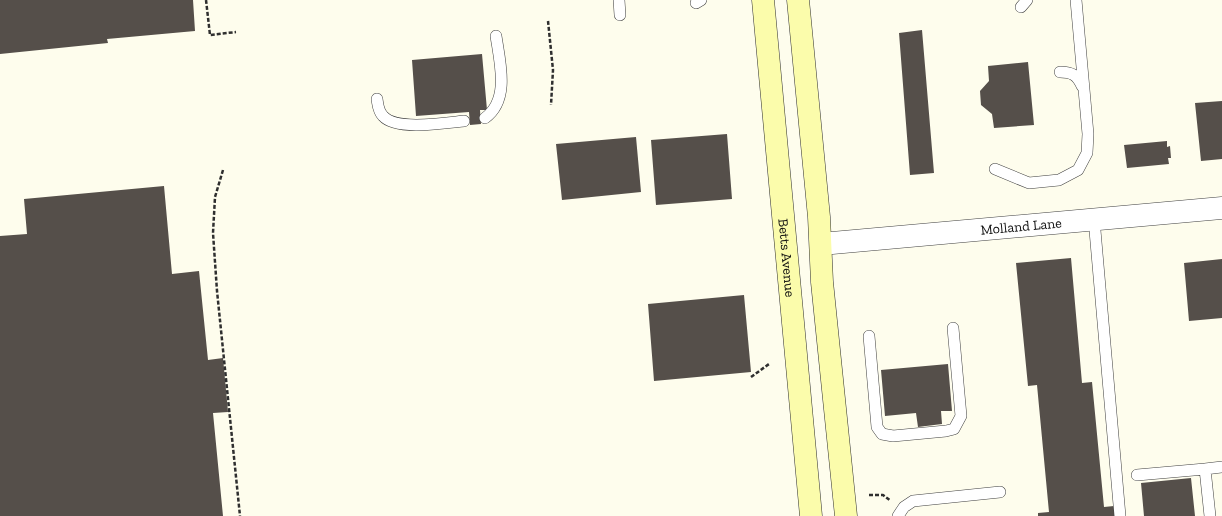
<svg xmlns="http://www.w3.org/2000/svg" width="1222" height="516" font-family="'Zilla Slab',serif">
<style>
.building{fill:#554f4a}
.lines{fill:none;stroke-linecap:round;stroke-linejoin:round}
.service-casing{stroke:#404040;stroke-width:12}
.minor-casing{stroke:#404040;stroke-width:23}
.secondary-casing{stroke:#2f2f2f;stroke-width:23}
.path{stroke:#2f2f2f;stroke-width:2.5;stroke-dasharray:4 2;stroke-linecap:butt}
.service{stroke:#fff;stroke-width:11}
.minor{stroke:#fff;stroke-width:22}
.secondary{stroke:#fbfcab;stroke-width:22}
.labels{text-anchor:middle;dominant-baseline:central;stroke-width:4;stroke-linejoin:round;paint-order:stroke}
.street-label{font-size:14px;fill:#0d0d0d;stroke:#fff}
</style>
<rect width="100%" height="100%" fill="#fefded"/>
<path class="building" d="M0 0H193L195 31 107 39 108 43 0 54Z
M922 30 934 173 910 175 899 33Z
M482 54 487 110H480L481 124 470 125 469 112 416 116 412 60Z
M1028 62 1034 125 994 128 992 114 981 105 980 91 989 81 988 66Z
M1222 101V159L1201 161 1195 103Z
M727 134 732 199 656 205 651 140Z
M636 137 641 192 562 200 556 144Z
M1167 141V147L1170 146 1171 158H1168L1169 164 1127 168 1124 145Z
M164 186 172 274 199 271 208 360 223 358 228 412 213 413 223 516H0V236L27 234 24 199Z
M1071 258 1082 383 1092 382 1104 507 1114 506 1115 516H1038V513L1049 512 1037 385 1028 386 1016 263Z
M1222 259V318L1189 321 1184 263Z
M744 295 751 372 654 381 648 304Z
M948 364 952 411H941L942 424 918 427 916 413 885 416 881 370Z
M1191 478 1195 516H1144L1141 483Z"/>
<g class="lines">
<g class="service-casing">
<path id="service" d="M619 0 620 15
M696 3 701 0
M1021 7 1027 0
M1060 72C1072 72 1077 75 1082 86
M377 99C378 105 378 111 383 116 396 131 445 123 464 121
M485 118C510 100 500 63 496 36
M995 169 1029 183 1059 180 1078 170 1087 153 1088 134 1076 0
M1094 219 1120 516
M869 336 877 427 882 434 893 436 946 431 954 429 961 416 953 328
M1137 475 1205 469
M898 516 904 507 913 501 1000 492
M1210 516 1205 469 1222 467"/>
</g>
<g class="minor-casing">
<g id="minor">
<path id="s1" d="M821 244 1222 208"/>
</g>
</g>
<g class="secondary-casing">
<g id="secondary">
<path id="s2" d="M763 0 811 516"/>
<path d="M798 0 819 217 822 282 846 516"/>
</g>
</g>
<path class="path" d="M206 0 210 35 236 32
M548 21 553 70 551 105
M223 170 215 197 213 233 217 291 240 516
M751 377 769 364
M869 495H883L891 501"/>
<use href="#service" class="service"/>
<use href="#minor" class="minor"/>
<use href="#secondary" class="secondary"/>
</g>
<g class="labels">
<g class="street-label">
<text stroke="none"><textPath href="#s1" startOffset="201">Molland Lane</textPath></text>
<text stroke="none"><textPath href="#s2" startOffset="259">Betts Avenue</textPath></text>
</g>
</g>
</svg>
